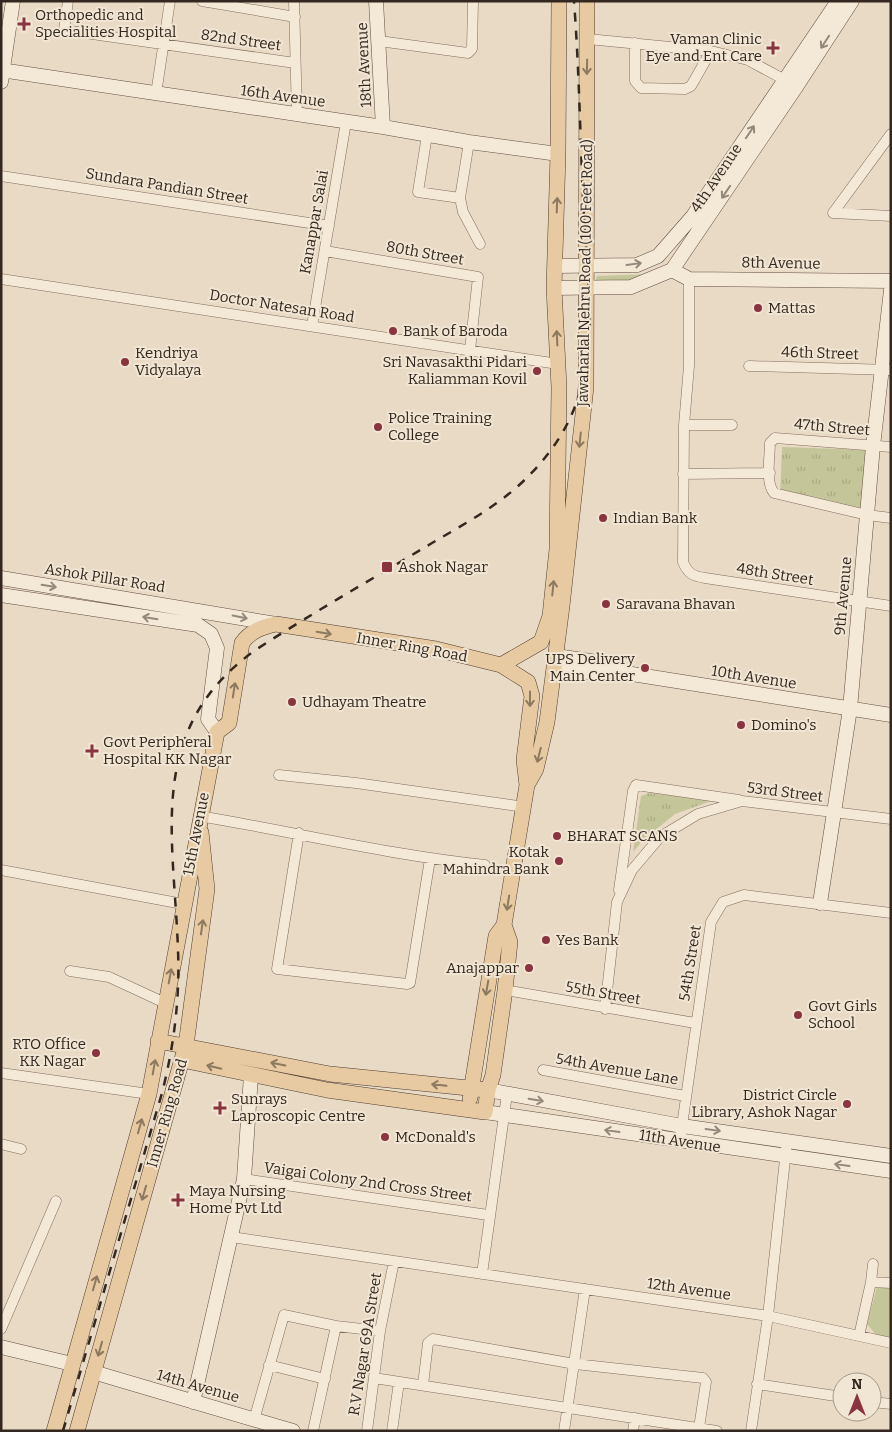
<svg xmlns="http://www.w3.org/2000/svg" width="892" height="1432" font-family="Bitter,serif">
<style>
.green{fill:#c5c59a}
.park{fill:url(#park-tufts)}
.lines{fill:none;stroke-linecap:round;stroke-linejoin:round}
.street-casing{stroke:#816c5d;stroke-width:11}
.secondary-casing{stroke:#634e40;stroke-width:15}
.primary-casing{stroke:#4f3c31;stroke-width:16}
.street{stroke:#f4e8d7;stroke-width:10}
.secondary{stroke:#f4e8d7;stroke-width:14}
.primary{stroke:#e7caa1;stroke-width:15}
.rail{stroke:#33271f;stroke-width:2.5;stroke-dasharray:9 9;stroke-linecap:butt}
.oneway{stroke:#94887b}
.oneway2{stroke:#8d7860}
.poi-dot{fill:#89343e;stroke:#f1e5d3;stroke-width:2}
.labels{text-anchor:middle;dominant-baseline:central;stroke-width:4;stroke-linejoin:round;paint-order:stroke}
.poi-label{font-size:15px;fill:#33271f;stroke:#f1e5d3;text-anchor:start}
.street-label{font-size:15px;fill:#33271f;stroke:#f1e5d3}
</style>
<defs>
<pattern id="park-tufts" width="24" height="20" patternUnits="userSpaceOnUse" patternTransform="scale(1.25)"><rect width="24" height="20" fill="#c5c59a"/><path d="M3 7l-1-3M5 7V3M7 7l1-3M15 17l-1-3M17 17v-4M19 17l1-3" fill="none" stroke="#aaa984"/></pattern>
</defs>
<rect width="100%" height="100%" fill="#e8dac5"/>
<path class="green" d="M654 274 639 285 595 282 597 276Z
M878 1283 891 1284V1338L878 1337 867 1324Z"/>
<path class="park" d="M782 447 873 450 866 511 780 499Z
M649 793 714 800 675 814 643 840 633 852 641 796Z"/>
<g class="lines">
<g class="street-casing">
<path id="street" d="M68 1 64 30 295 63
M202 1 295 17
M294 1 297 115
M588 39 711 51 748 60 785 80
M379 41 468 53 472 49 473 1
M635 43V81L641 88 685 89 691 86 711 51
M156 94 170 1
M891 134 833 213 891 216
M427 135 418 192 460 198 469 142
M1 176 329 226
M460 198 463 212 480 244
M325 251 478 277 470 350
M1 279 558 364
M689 279V366L684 425 683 562C688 574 693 576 705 578L891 606
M312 326 346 122
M749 366 891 370
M684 425H732
M891 447 775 438 770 443C770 457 765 482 774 493L867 515 891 518
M683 474 770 473
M279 775 356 783 525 807
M199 816C295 832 389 855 485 865
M299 833 277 969 407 984 410 983 430 859
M1 870 183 904
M619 890 633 791 636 785 739 800
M70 971 109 977 165 1003
M505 990 695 1023
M605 1009 617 902 632 870 660 837 698 814 742 801 891 819
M543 1070 685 1096
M1 1073 149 1094
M680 1140 711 922 723 902 744 895 891 913
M1 1144 21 1149
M244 1179 488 1215
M231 1237 768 1316 891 1343
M482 1274 507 1094
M871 1282 873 1264
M336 1326 380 1331
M1 1329 56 1201
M859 1336 871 1282 891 1283
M269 1365 325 1379
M374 1378 717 1431
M757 1384 842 1397
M423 1385 428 1343 433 1339 575 1364 703 1378 706 1382 699 1428
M872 1402 891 1404
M254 1420 284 1315 336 1326 313 1431
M367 1431 380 1331 394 1261
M392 1431 399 1382
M564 1431 585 1289
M633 1431 635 1418
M751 1431 768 1316 787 1141"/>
</g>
<g class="secondary-casing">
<path id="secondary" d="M376 1 383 127
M1 70 383 127 469 142 558 154
M1 82 13 1
M555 266 637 265 658 256 693 216 838 1
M672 270 689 279 891 281
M554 288 631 287 672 270 796 87 852 1
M1 578 276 624
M1 595 198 625 211 634 217 648 208 719 217 732
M556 656 597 662 613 671
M554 668 597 673 613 671 891 715
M820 903 850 709 873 446 891 290
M488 1090 682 1126 891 1156
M485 1112 891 1171
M1 1347 72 1364
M93 1372 293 1431
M193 1402 244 1179 251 1075"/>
</g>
<g class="primary-casing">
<path id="primary" d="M501 665 541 642 550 616 557 549 559 387 554 288 558 154 559 1
M527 785 536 769 547 722 562 606 586 387 587 1
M158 1041 330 1074 488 1090
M470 1098 496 936 504 925
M54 1431 149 1094 217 732 229 723 242 643C250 631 263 627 276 624L436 649 501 665 528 682 532 696 524 760 527 785 504 925 510 942 505 990 493 1075 488 1090 485 1112 327 1090 182 1060
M77 1431 186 1045 207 889 201 832"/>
</g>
<use href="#street" class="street"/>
<use href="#secondary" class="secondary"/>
<use href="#primary" class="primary"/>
<path class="rail" d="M63 1431 162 1093C174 1046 180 998 178 950 174 833 145 728 257 649 314 612 374 578 432 543 461 526 492 509 517 487 613 401 588 310 583 198 580 132 579 67 574 1"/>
</g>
<defs><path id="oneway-shaft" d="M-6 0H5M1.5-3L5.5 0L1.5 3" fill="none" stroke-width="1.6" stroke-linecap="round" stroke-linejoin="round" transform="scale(1.25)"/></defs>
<g class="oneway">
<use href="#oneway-shaft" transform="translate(825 42) rotate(123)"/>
<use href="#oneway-shaft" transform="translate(750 132) rotate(-56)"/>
<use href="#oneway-shaft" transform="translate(726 192) rotate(124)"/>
<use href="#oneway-shaft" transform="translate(634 264) rotate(-8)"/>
<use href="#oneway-shaft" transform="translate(49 586) rotate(9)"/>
<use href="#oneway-shaft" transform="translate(240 617) rotate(11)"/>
<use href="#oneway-shaft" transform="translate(150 618) rotate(-171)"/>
<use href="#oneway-shaft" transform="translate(536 1100) rotate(10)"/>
<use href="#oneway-shaft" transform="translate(713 1130) rotate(8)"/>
<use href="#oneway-shaft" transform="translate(612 1131) rotate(-172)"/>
<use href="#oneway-shaft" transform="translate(842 1165) rotate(-172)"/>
</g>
<g class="oneway2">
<use href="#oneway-shaft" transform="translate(587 67) rotate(91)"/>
<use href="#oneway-shaft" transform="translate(557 205) rotate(-88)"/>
<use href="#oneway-shaft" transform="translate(557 338) rotate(-93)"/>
<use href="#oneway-shaft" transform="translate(580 440) rotate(96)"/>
<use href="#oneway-shaft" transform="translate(553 588) rotate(-84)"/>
<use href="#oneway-shaft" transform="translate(324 633) rotate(10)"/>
<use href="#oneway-shaft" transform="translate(234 690) rotate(-81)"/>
<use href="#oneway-shaft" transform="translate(530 699) rotate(90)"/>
<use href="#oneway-shaft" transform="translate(539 755) rotate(104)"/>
<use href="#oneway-shaft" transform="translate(508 903) rotate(99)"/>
<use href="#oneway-shaft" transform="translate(202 927) rotate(-82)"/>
<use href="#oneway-shaft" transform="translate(170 976) rotate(-80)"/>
<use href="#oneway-shaft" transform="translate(487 988) rotate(100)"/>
<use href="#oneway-shaft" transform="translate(278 1064) rotate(-169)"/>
<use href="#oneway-shaft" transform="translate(154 1067) rotate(-80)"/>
<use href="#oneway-shaft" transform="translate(214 1067) rotate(-167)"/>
<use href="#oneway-shaft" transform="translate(439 1085) rotate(-174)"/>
<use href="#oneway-shaft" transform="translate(140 1126) rotate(-74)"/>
<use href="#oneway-shaft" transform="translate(144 1193) rotate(106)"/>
<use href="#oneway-shaft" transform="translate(95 1283) rotate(-74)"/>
<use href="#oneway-shaft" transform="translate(100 1349) rotate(106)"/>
</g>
<g class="poi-dot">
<path d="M21.5 16.5h5v5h5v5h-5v5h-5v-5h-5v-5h5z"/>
<path d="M770.5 40.5h5v5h5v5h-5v5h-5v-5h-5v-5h5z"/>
<circle cx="758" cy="308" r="5"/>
<circle cx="393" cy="331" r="5"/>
<circle cx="125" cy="362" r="5"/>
<circle cx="537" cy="371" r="5"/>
<circle cx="378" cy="427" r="5"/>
<circle cx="603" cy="518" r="5"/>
<rect x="381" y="561" width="12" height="12" rx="2.5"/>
<circle cx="606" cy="604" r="5"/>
<circle cx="645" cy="668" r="5"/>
<circle cx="292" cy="702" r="5"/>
<circle cx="741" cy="725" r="5"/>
<path d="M89.5 743.5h5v5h5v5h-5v5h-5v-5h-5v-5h5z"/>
<circle cx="557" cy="836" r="5"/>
<circle cx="559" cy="861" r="5"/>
<circle cx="546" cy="940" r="5"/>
<circle cx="529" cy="968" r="5"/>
<circle cx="798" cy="1015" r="5"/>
<circle cx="96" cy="1053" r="5"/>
<circle cx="847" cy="1104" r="5"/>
<path d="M217.5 1100.5h5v5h5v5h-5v5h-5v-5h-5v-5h5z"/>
<circle cx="385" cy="1137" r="5"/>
<path d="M175.5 1192.5h5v5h5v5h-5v5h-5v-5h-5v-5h5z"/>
</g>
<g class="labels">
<g class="poi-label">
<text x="35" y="15">Orthopedic and<tspan x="35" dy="17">Specialities Hospital</tspan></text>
<text x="762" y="39" text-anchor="end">Vaman Clinic<tspan x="762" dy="17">Eye and Ent Care</tspan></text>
<text x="768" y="308">Mattas</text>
<text x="403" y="331">Bank of Baroda</text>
<text x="135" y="353">Kendriya<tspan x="135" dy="17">Vidyalaya</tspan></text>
<text x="527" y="362" text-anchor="end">Sri Navasakthi Pidari<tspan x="527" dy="17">Kaliamman Kovil</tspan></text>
<text x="388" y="418">Police Training<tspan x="388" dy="17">College</tspan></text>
<text x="613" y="518">Indian Bank</text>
<text x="398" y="567">Ashok Nagar</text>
<text x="616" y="604">Saravana Bhavan</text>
<text x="635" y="659" text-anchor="end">UPS Delivery<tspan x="635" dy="17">Main Center</tspan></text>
<text x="302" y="702">Udhayam Theatre</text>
<text x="751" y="725">Domino's</text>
<text x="103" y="742">Govt Peripheral<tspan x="103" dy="17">Hospital KK Nagar</tspan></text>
<text x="567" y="836">BHARAT SCANS</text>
<text x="549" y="852" text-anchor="end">Kotak<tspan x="549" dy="17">Mahindra Bank</tspan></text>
<text x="556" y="940">Yes Bank</text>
<text x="519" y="968" text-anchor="end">Anajappar</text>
<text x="808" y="1006">Govt Girls<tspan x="808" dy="17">School</tspan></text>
<text x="86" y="1044" text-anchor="end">RTO Office<tspan x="86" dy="17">KK Nagar</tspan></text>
<text x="837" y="1095" text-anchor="end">District Circle<tspan x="837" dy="17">Library, Ashok Nagar</tspan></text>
<text x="231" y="1099">Sunrays<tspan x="231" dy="17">Laproscopic Centre</tspan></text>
<text x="395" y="1137">McDonald's</text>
<text x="189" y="1191">Maya Nursing<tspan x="189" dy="17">Home Pvt Ltd</tspan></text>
</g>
<g class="street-label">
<text transform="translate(241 40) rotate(8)">82nd Street</text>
<text transform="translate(364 65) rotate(-93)">18th Avenue</text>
<text transform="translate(283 96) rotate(8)">16th Avenue</text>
<text transform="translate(716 178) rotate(-56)">4th Avenue</text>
<text transform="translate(167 186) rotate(9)">Sundara Pandian Street</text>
<text transform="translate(314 222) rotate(-80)">Kanappar Salai</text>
<text transform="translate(425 253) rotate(10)">80th Street</text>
<text transform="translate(781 263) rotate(1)">8th Avenue</text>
<text transform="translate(585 273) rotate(-89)">Jawaharlal Nehru Road (100 Feet Road)</text>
<text transform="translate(282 306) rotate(9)">Doctor Natesan Road</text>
<text transform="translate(820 353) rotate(2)">46th Street</text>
<text transform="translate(832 427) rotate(5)">47th Street</text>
<text transform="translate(775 574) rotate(9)">48th Street</text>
<text transform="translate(105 578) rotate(9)">Ashok Pillar Road</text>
<text transform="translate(843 596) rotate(-85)">9th Avenue</text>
<text transform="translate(412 647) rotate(10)">Inner Ring Road</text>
<text transform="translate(754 677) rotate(9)">10th Avenue</text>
<text transform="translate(785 792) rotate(7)">53rd Street</text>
<text transform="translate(196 834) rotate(-79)">15th Avenue</text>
<text transform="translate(690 963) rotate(-81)">54th Street</text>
<text transform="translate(603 993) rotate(10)">55th Street</text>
<text transform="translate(617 1069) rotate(10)">54th Avenue Lane</text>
<text transform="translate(167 1113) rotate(-74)">Inner Ring Road</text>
<text transform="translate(680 1141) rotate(9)">11th Avenue</text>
<text transform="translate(368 1182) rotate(8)">Vaigai Colony 2nd Cross Street</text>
<text transform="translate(689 1289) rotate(8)">12th Avenue</text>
<text transform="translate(365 1344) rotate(-81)">R.V Nagar 69A Street</text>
<text transform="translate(198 1386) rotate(16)">14th Avenue</text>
</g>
</g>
<rect width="892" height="1432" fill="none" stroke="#33271f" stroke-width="5"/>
<g transform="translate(857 1397)"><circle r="24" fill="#f1e5d3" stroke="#a5998b"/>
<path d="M0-4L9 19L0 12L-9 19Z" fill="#89343e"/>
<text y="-8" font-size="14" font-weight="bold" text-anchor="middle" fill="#33271f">N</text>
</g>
</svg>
